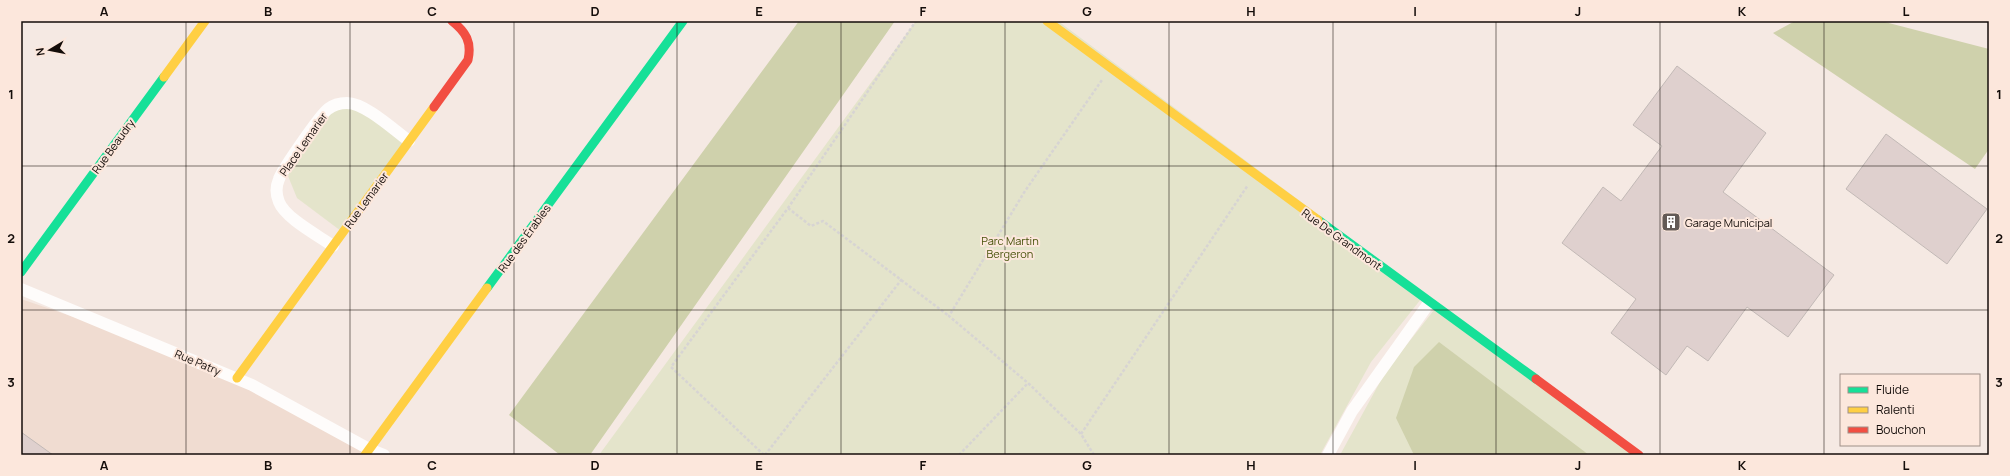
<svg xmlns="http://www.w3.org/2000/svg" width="2010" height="476" font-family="Manrope,sans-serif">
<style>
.built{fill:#f0dcd1}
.green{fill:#e4e4cb}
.forest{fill:#cfd1ac}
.building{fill:#dfd0ce;stroke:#c2b9b6}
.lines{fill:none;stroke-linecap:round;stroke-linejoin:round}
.path{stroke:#d7d4d3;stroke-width:2.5;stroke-dasharray:3 2;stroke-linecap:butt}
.street{stroke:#fefcfb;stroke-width:12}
.fast{stroke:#16e098;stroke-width:9}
.slow{stroke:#ffcf43;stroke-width:9}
.jam{stroke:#f24e42;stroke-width:9}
.grid{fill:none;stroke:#140d0a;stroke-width:1;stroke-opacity:0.55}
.labels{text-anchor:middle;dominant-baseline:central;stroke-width:4;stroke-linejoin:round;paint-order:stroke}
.street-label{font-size:11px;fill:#140d0a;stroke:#fce7dc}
.poi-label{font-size:11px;fill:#140d0a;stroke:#fce7dc;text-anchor:start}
.park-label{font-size:11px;fill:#49530c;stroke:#fce7dc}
.neatline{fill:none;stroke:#140d0a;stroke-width:1.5}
.grid-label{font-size:13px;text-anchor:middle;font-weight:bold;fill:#140d0a}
</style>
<rect width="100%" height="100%" fill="#f5e9e3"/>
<path class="built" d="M21 299 232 371 371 448 366 455H21Z"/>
<path class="green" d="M916 21H1058L1425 294 1371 362 1320 455H599Z
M356 100 409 139 341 231 297 198 288 176 297 152 336 107Z
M1438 305 1637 455H1340L1386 371Z"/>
<path class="forest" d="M799 21H895L590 455H560L509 415Z
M1795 21H1881L1989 49V149L1975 169 1773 33Z
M1439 342 1589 455H1414L1396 418 1414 367Z"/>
<path class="building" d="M1677 66 1766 133 1723 192 1834 275 1788 337 1747 307 1708 361 1687 346 1666 375 1611 333 1636 299 1562 243 1603 187 1621 201 1662 146 1633 125Z
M1886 134 1987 209 1947 264 1846 189Z
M21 432 53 455H21Z"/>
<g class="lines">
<path class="path" d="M788 208 811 226 823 221 949 316
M1081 434 1248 185
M764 455 671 367 788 208 916 21
M765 455 902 279
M959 455 1028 383
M1094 455 1081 434 1028 383 949 316 1025 191 1102 80"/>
<path class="street" d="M333 246C319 236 285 218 279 202 276 195 276 186 279 179 282 170 320 115 328 109 333 105 340 103 347 103 365 103 394 130 409 141
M21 289 252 385 369 449 384 455
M1328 455 1352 411 1429 303"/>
<path class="fast" d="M1318 220 1536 379
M21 272 164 77
M487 288 683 21"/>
<path class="slow" d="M1047 21 1318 220
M164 77 205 21
M237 378 434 107
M365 455 487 288"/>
<path class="jam" d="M434 107 468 60C472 42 466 32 452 21
M1536 379 1639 455"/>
</g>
<path class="grid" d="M186 21V455M350 21V455M514 21V455M677 21V455M841 21V455M1005 21V455M1169 21V455M1333 21V455M1496 21V455M1660 21V455M1824 21V455M21 166H1989M21 310H1989"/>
<defs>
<g id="building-square" transform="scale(1)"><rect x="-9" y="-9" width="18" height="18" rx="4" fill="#635a56" stroke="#fce7dc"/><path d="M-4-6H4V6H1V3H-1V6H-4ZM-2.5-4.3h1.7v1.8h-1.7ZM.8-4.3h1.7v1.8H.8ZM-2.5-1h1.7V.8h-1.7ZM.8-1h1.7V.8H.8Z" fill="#fff"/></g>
</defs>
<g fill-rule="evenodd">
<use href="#building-square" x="1671" y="222"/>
</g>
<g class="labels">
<g class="street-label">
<text transform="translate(303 144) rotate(-55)">Place Lemarier</text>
<text transform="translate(113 146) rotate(-54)">Rue Beaudry</text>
<text transform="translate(366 200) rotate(-54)">Rue Lemarier</text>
<text transform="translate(524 238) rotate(-54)">Rue des Érables</text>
<text transform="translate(1342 239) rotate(36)">Rue De Grandmont</text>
<text transform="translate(198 362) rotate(23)">Rue Patry</text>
</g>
<g class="poi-label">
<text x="1685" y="222">Garage Municipal</text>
</g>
<g class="park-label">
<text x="1010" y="240">Parc Martin<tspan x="1010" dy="13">Bergeron</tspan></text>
</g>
</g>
<rect width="2010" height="476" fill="none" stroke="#fce7dc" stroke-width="44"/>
<rect x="1840" y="374" width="140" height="72" fill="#fce7dc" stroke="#9f9088"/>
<rect x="1848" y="387" width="20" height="6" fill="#16e098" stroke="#9f9088"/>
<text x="1876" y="394" font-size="12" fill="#140d0a">Fluide</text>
<rect x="1848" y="407" width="20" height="6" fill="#ffcf43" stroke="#9f9088"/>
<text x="1876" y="414" font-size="12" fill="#140d0a">Ralenti</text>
<rect x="1848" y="427" width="20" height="6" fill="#f24e42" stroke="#9f9088"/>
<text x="1876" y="434" font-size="12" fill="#140d0a">Bouchon</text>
<g transform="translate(50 50) rotate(260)" stroke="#fce7dc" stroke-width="3" paint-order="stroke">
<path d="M0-3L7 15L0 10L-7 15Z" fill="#140d0a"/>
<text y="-6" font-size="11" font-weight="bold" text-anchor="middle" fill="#140d0a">N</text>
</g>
<rect x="22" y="22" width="1966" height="432" class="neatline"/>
<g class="grid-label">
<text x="104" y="16">A</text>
<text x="268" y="16">B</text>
<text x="432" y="16">C</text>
<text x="595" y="16">D</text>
<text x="759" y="16">E</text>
<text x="923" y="16">F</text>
<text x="1087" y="16">G</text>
<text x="1251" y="16">H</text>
<text x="1415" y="16">I</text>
<text x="1578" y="16">J</text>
<text x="1742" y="16">K</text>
<text x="1906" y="16">L</text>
<text x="11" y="99">1</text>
<text x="1999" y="99">1</text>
<text x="11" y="243">2</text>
<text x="1999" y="243">2</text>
<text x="11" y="387">3</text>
<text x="1999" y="387">3</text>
<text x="104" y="470">A</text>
<text x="268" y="470">B</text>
<text x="432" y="470">C</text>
<text x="595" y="470">D</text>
<text x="759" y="470">E</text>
<text x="923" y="470">F</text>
<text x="1087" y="470">G</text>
<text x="1251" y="470">H</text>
<text x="1415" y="470">I</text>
<text x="1578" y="470">J</text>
<text x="1742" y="470">K</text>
<text x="1906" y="470">L</text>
</g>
</svg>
